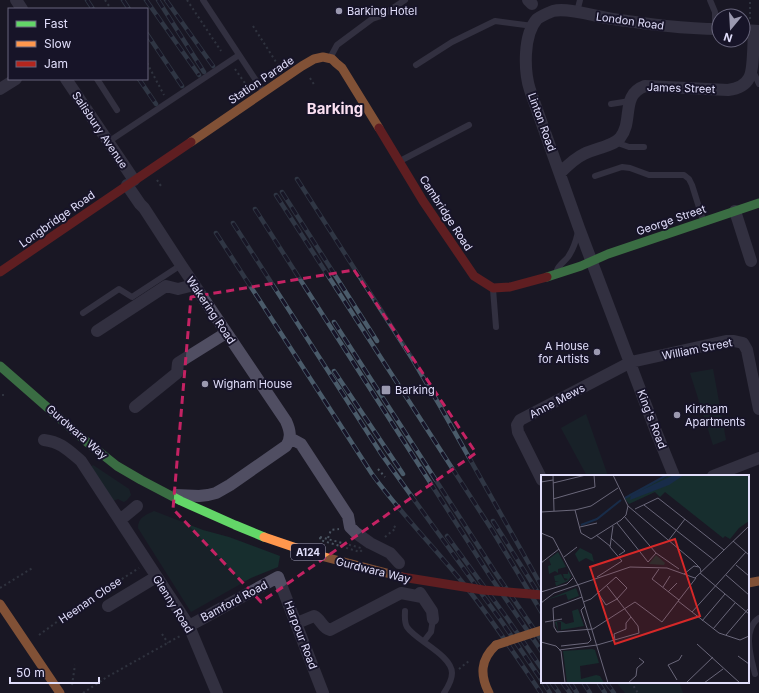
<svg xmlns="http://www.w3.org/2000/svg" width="759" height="693" font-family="Inter,sans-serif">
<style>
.green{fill:#172e2e}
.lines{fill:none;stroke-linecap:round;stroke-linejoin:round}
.path{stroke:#4a5460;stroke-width:2;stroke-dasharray:2 3;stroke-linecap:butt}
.lane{stroke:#504e62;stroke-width:6}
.street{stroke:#504e62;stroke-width:12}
.fast{stroke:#63d668;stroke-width:9}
.slow{stroke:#ff974d;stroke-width:9}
.jam{stroke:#b3261e;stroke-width:9}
.rail-casing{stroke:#4a5b6a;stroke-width:4.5}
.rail{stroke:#171428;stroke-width:3;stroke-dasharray:9;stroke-linecap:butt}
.slow-bridge{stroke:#ff974d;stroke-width:9}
.jam-bridge{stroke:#b3261e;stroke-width:9}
.marked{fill:none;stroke:#c42263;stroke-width:3;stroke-dasharray:8 5;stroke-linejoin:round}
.poi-dot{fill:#9b99b0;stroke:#171428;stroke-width:1.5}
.labels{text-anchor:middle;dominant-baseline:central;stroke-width:4;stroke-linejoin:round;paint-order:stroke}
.shield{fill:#171428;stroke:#a4a1bc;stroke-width:1}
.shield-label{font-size:10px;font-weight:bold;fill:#e1defb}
.poi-label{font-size:11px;fill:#e1defb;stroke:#171428;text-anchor:start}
.street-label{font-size:11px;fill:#e1defb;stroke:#171428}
.district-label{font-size:15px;font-weight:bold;fill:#fbe0f2;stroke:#171428}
.inset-river{fill:none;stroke:#182c49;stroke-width:2}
.inset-road{fill:none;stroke:#6a677a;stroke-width:1}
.view{fill:#d62828;fill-opacity:0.15;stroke:#d62828;stroke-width:2}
.inset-edge{fill:none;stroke:#e1defb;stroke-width:2}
</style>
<rect width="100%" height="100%" fill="#1a1824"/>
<path class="green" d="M713 369 726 440 713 445 690 373Z
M586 414 608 476H587L561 428Z
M93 465 129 489 131 495 127 500 124 502 118 499 113 501 91 467Z
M154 511 203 530 229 537 280 556 278 567 251 578 191 612 138 528C138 517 146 515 154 511Z
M616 682H679L683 693H625Z"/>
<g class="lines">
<path class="path" d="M105 0 111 9
M187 0 221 51
M750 19V0
M253 26 278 65
M147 63 164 95
M235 69 247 86
M310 78 315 86
M157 180 161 186
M3 394V397
M378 469 385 477
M320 537 361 548 362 550 360 552 320 540Z
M385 537 396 528 393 525
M328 538 331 530 339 529
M0 588 34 567
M162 634 168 643
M39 635 69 613 139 568
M459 669 470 660
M631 682 638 693
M72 685 75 665
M83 693 107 677 180 636"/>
<path class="lane" d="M203 0 263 91
M710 0 715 12V29
M577 12 580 0
M330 58 337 45 372 19 381 16 405 0
M416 65 452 42 495 21 533 26
M753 71 759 84
M97 79 117 110
M611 104 630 101
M108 142 239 55
M615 142 629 147H644
M400 161 469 125
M595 176 622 167 630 168 649 175H684L689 179 692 185 703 220
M557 270C559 265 564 262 568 257 573 250 576 241 578 232
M493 289 496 327
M83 313 119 289 132 297 181 265
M405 611C405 616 404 622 407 627 415 640 452 655 452 673 452 680 448 687 444 693
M424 641 431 632 433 619
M755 674C751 658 742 629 759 618"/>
<path class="street" d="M16 0 22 9
M528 0 532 4
M743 30 759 31
M66 79 134 180
M0 89 16 79
M560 173C567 166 575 158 584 154 595 148 612 147 620 138 634 121 620 95 645 86L728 90C736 89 745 86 749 78 754 70 753 42 754 31
M127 185 140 204 144 208 181 265 286 421C290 430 292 438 286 446L230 485 216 493 208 495 199 496 176 495
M735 211 751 261
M97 331 166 286 178 289 194 285
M135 407 177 373 178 363 226 333
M290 438 301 444 348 516 350 527 356 533 370 543 390 553 399 563
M44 440C61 442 68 450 81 461L189 626 217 693
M674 476 655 429 579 228 530 90C524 71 523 35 537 19 541 16 548 13 553 11 568 7 597 17 613 19 648 24 684 29 719 29
M713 476 759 458
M542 480 518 432 517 425 520 420 631 362 726 341H734L743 343 747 350 759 409
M120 520 137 506
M420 593 432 611 433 619
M108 606 156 577
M297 623 314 616C321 619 322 628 330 630L401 593 422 597
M189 626 278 577 323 693"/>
<path class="fast" d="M547 277 581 266 608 254 759 203
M0 366 88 443 117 466 141 480 181 501 235 525 264 537"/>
<path class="slow" d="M191 142 302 66 314 59 323 57 332 59 336 63 342 68 379 128
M264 537 317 555 402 577
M748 583 759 581
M0 604 60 693
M489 693C480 675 480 660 496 645"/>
<path class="jam" d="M379 128 423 201 474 276 493 288 510 287 547 277
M0 272 191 142"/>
<g class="rail-casing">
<path id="rail" d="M87 0 93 9
M123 0 129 9
M146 0 199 75
M158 0 204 72
M166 0 213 66
M147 34 182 86
M139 79 156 104
M297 179 413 360 440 406 542 587
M282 192 377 341
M276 195 492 530 542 613
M255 209 490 576 542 652
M233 223 382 455 502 622 542 681
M216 233 372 474C401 514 436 549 467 588 494 622 517 658 541 693
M334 322 495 572 542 641
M334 371 403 474
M493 521 542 599
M447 536 507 618 542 669
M543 682 550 693
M551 682 559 693
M562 682 570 693
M570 682 577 693
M583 682 590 693
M598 682 605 693
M606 682 614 693"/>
</g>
<use href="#rail" class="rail"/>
<path class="slow-bridge" d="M496 645 542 630"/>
<path class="jam-bridge" d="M402 577 483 590 542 595"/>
</g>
<path d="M0 0H759V693H0ZM354 270 476 453 261 602 173 509 191 297Z" fill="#1a1824" fill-opacity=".55" fill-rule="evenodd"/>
<path class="marked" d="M354 270 476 453 261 602 173 509 191 297Z"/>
<g class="poi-dot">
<circle cx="339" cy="11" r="4"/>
<circle cx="597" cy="352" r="4"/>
<circle cx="205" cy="384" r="4"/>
<rect x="381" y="385" width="10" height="10" rx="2"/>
<circle cx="677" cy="415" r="4"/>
</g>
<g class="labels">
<rect class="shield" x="291" y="544" width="34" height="16" rx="3"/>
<g class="shield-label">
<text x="308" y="552">A124</text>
</g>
<g class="poi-label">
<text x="347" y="11">Barking Hotel</text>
<text x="589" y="346" text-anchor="end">A House<tspan x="589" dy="13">for Artists</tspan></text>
<text x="213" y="384">Wigham House</text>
<text x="395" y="390">Barking</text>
<text x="685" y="409">Kirkham<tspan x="685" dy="13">Apartments</tspan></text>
</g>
<g class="street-label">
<text transform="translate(630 21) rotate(8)">London Road</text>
<text transform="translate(261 80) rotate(-34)">Station Parade</text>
<text transform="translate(681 88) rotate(2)">James Street</text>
<text transform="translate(542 122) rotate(70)">Linton Road</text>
<text transform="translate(100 130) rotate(56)">Salisbury Avenue</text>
<text transform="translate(446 213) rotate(57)">Cambridge Road</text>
<text transform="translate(57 219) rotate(-35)">Longbridge Road</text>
<text transform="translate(671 220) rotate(-19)">George Street</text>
<text transform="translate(211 310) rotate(56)">Wakering Road</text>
<text transform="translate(697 349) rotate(-11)">William Street</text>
<text transform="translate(557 401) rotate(-28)">Anne Mews</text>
<text transform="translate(652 419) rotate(69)">King's Road</text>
<text transform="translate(77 432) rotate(41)">Gurdwara Way</text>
<text transform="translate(373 570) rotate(14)">Gurdwara Way</text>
<text transform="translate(90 600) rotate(-34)">Heenan Close</text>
<text transform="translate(234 601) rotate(-28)">Bamford Road</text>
<text transform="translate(173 604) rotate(58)">Glenny Road</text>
<text transform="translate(301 635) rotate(69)">Harpour Road</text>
</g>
<g class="district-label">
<text x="335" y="108">Barking</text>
</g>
</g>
<g transform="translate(541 475)">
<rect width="208" height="208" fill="#1a1824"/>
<path d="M129 0H208V46L198 53 189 64 184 61 182 63 124 17 119 22 114 17 88 29 84 24 89 19ZM39 73 51 79 53 87 45 83 38 87 34 79ZM17 77 25 92 17 94V98L14 96 8 99 7 91 10 90 8 84ZM115 80 124 88 123 90 108 89ZM27 96 30 101 27 106 15 111 14 107 18 106H14L13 101 20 99 24 106 27 104 23 103 22 99H27ZM35 113 38 121 27 125 25 119 5 125ZM37 134 43 151 20 155V147H16L17 155 22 158 17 156 14 147 20 146 25 149 33 147 31 136ZM51 174 54 175 58 188 39 191 40 204 55 200 59 201 63 208H26L22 176Z" fill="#172e2e"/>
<path d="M133 0H143L128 10 89 25 90 20Z" fill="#182c49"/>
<path class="inset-river" d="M84 23 126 0M40 50 56 44 80 25"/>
<path class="inset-road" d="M12 0 13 36M72 0 87 31 152 86 159 93 160 97M0 7 12 5M12 8 45 0M12 24 54 12 53 0M103 30 173 85M94 34 117 23 183 75M34 35 40 58 50 64 80 45 85 40 87 31M0 37 34 35 50 31 77 13M83 41 115 78 138 94M76 48 107 87 115 78M39 52 56 48M0 58 12 63 38 112 67 208M55 60 69 71M70 63 84 76 78 80M127 66 144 44M192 66 208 80M23 82 36 72M0 88 18 74M195 90 208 101M118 94 111 104 138 125M159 98 208 139M143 99 153 91 158 92M185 100 208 120M56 102 81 86 69 72 72 51M122 112 129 101M0 117 26 109 32 103M127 117 136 108M41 122 12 133 13 152 16 157 52 154 94 127 121 147 155 103M137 126 178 158 199 165 208 161M42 127 50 124 75 102 86 113 76 124 65 130 57 118M0 128 13 118 89 92 126 93 154 103 208 51M151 137 205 77M161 146 184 119M4 147 21 144M172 154 194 128M185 160 208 133M74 165 73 159 85 154V148L90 142M0 167 15 171 20 176 24 208M156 169 199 208M20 171 47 168 50 165 40 135 44 131M18 175 56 170 98 158 97 151 66 111M197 181 208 189M136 205 127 190 138 185 141 180M87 208 95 201 96 193 103 187 98 183M145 208 172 182M163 208 182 194"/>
<path class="view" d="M134 64 159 141 74 169 49 92Z"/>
<rect width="208" height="208" class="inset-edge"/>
</g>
<rect x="8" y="8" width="140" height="72" fill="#171428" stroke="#68657c"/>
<rect x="16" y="21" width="20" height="6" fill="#63d668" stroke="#68657c"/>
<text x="44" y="28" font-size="12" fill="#e1defb">Fast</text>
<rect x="16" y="41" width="20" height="6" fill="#ff974d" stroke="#68657c"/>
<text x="44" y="48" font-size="12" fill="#e1defb">Slow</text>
<rect x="16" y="61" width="20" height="6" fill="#b3261e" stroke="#68657c"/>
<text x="44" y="68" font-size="12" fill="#e1defb">Jam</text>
<g transform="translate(731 28) rotate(198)"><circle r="19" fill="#171428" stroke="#68657c"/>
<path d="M0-3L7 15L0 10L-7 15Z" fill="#9b99b0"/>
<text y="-6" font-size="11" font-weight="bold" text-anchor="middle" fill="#e1defb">N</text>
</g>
<path d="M10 677v6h89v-6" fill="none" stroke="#e1defb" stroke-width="2"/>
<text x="16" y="677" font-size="12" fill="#e1defb" stroke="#171428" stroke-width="3" paint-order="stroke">50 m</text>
</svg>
